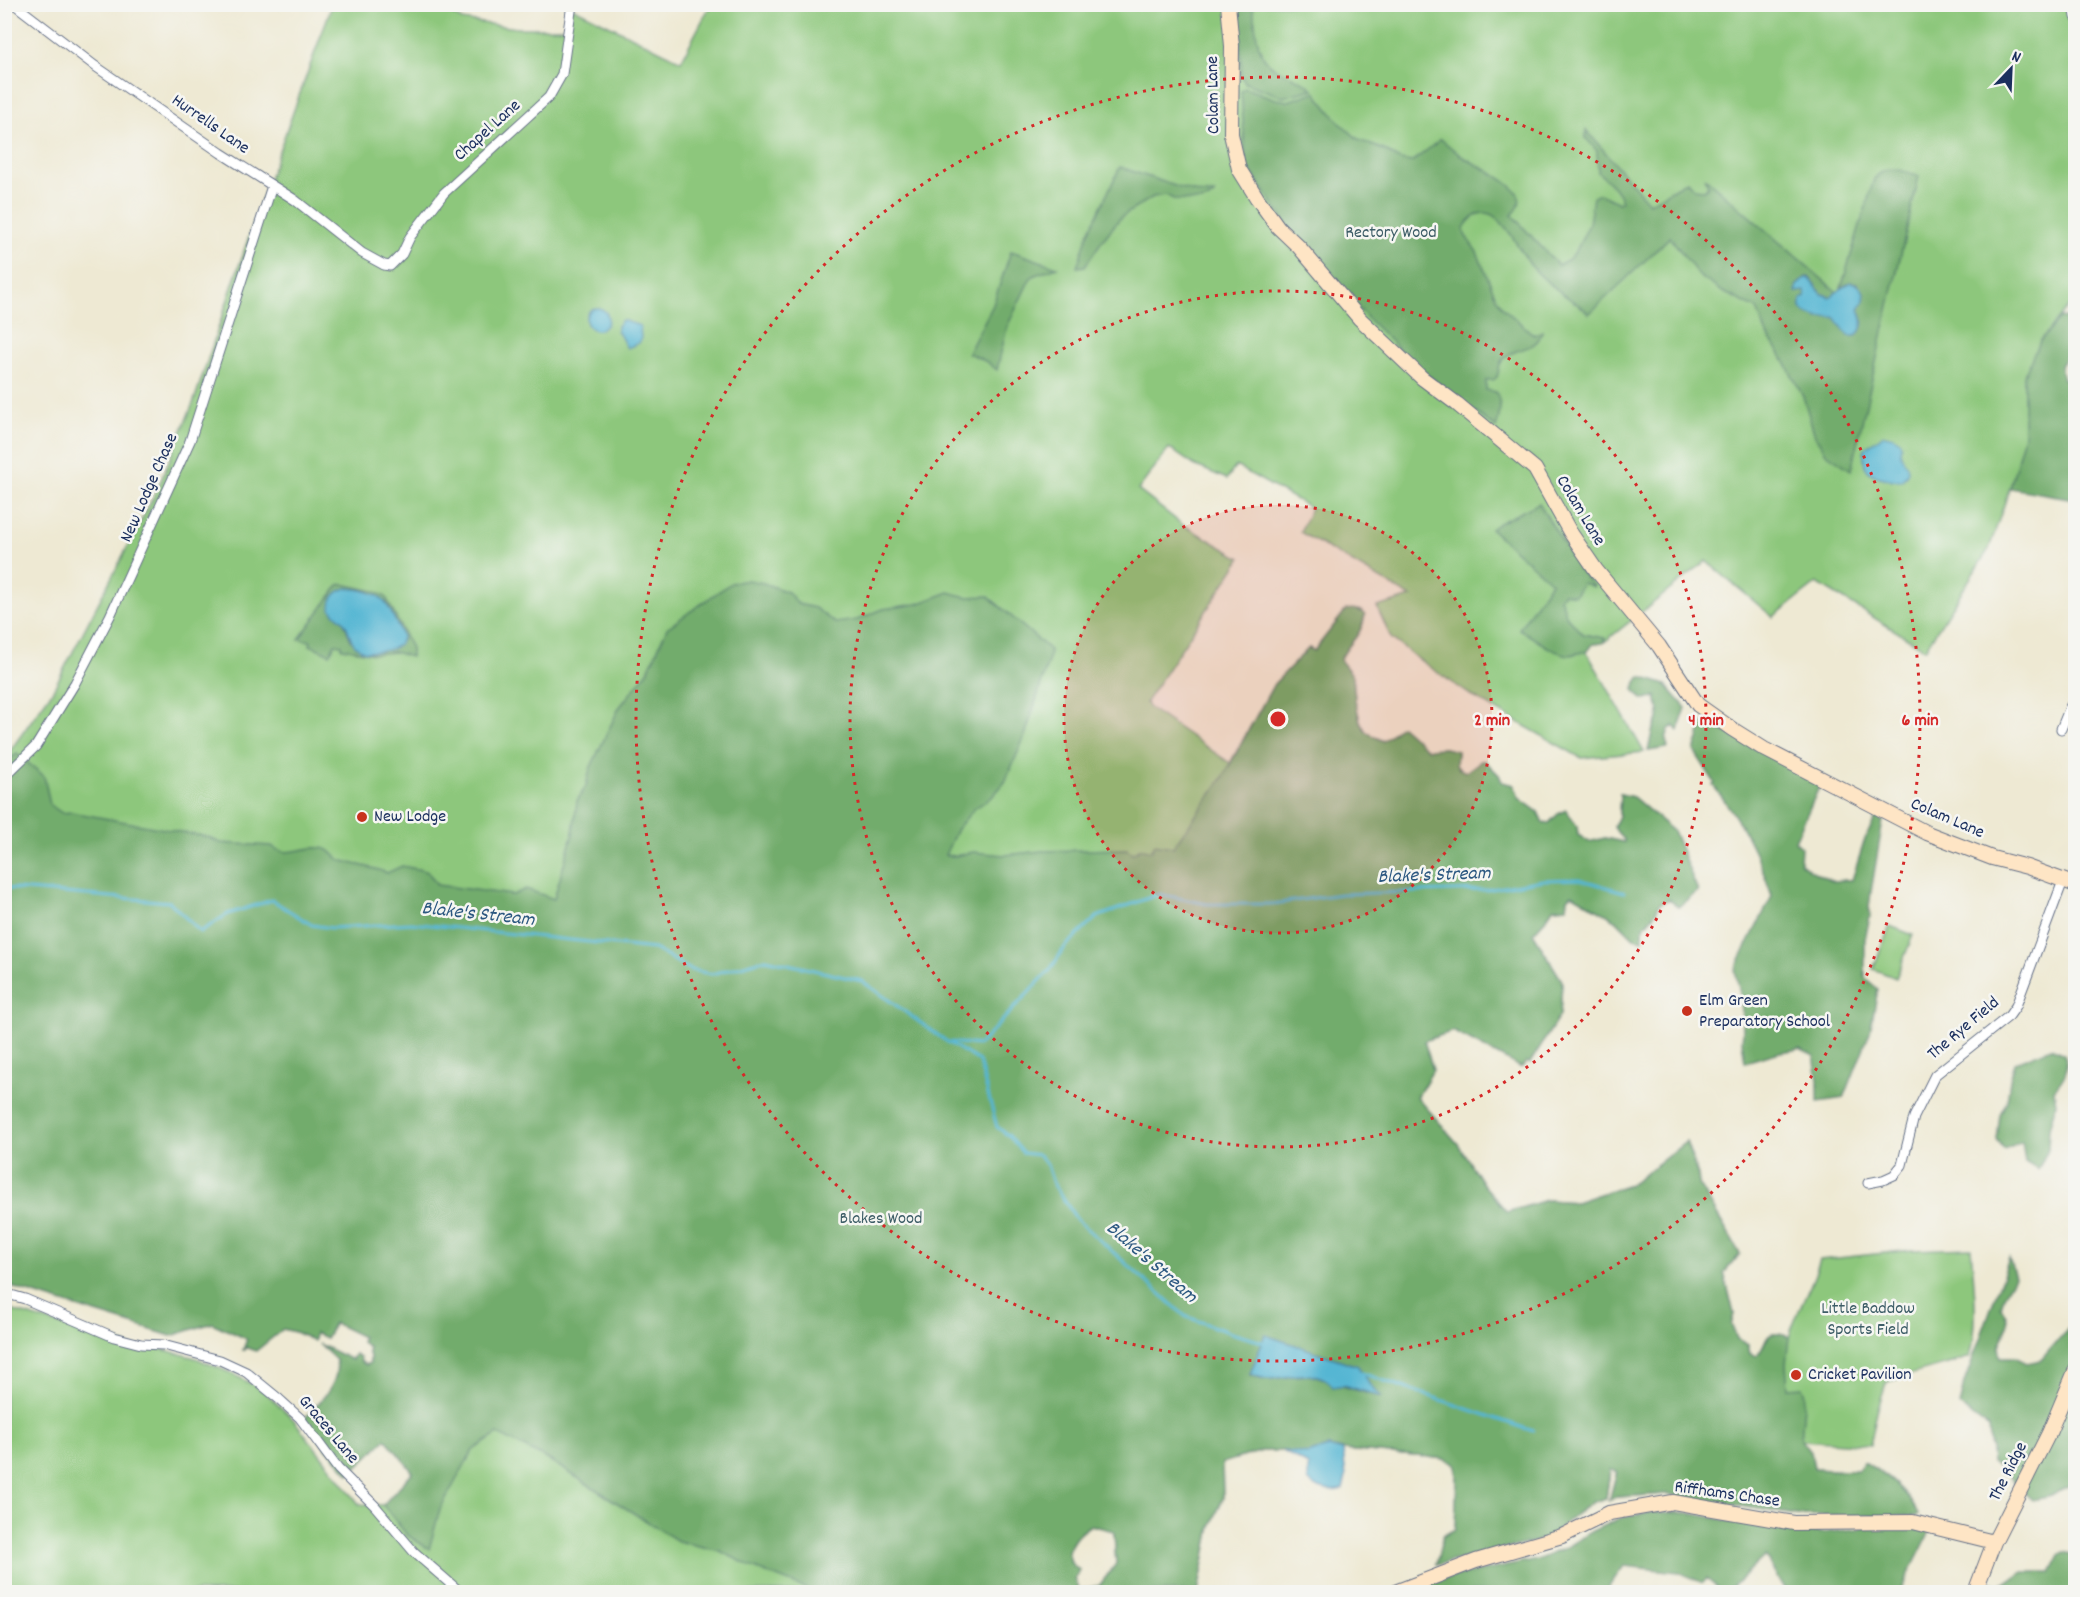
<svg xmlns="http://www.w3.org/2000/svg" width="2080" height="1597" font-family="Dekko,sans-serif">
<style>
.green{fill:#8dc77c;stroke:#547b6d;stroke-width:1.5;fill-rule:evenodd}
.forest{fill:#72ac6c;stroke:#466e65;stroke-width:1.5;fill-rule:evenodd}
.water{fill:#55b6d3;stroke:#387298;stroke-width:1.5}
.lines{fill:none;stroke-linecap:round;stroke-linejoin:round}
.stream{stroke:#55b6d3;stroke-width:3}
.street-casing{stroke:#657087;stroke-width:11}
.secondary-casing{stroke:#657087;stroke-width:16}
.street{stroke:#fff;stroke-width:9}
.secondary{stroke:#fee5c5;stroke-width:14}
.ring{fill:none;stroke:#d62828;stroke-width:3;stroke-dasharray:3 6}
.poi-dot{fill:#c8321e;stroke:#f6f6f2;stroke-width:2}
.labels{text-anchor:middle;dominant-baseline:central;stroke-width:5;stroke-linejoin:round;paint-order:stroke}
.street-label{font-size:18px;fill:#1b2f5e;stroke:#f6f6f2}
.park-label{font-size:18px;fill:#3d5d67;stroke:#f6f6f2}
.poi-label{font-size:18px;fill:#1b2f5e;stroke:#f6f6f2;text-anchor:start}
.water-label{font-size:20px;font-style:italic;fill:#2c5881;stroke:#f6f6f2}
.centre{fill:#d62828;stroke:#f6f6f2;stroke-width:3}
.ring-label{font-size:18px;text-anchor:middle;font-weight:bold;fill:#d62828;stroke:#f6f6f2;stroke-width:5;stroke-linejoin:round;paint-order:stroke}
</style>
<rect width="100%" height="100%" fill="#f6f6f2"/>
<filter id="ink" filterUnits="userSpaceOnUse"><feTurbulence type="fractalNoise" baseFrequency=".0167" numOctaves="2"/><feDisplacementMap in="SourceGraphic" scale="12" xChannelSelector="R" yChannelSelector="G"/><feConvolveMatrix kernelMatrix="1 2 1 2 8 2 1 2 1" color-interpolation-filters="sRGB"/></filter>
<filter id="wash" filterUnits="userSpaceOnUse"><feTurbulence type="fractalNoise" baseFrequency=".008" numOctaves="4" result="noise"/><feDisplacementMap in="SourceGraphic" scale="24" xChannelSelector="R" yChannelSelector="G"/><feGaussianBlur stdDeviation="1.35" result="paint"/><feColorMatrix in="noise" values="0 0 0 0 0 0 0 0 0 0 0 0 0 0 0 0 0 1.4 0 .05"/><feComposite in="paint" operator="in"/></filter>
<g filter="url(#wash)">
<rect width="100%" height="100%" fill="#eee9d3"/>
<path class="green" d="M711 4 2075 5V299L2040 341 2027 437 1989 549 1925 649 1817 583 1773 617 1706 561 1603 643 1593 644 1587 652 1644 752 1581 758 1472 696 1421 661 1391 638 1377 607 1411 597 1300 532 1311 508 1236 466 1227 479 1194 465 1169 448 1138 490 1183 525 1241 558 1146 702 1148 707 1230 763 1274 684 1309 648 1314 651 1346 610H1360L1365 615C1361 638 1349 641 1340 660L1353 676 1355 700 1360 721 1366 732 1383 741 1401 726 1427 749 1445 748 1457 751 1456 765 1459 769 1466 772 1481 761H1485L1499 775 1502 782 1514 785 1519 798 1538 812 1543 823H1549L1558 814 1566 810 1577 827 1578 835 1589 842 1605 838 1622 843 1625 841 1614 827 1619 816 1620 794 1633 797 1673 831 1698 891 1678 907 1669 899 1659 904 1656 912 1643 928V940L1634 938 1616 920 1572 894 1568 898 1567 907 1553 908 1546 919 1533 933 1562 981 1560 1015 1530 1063 1526 1062 1522 1067H1520L1453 1031 1424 1041 1433 1070 1417 1097 1458 1144 1483 1184 1507 1212 1547 1200 1576 1202 1633 1183 1686 1142 1698 1176 1699 1184 1740 1254 1724 1273 1734 1314 1731 1324 1737 1339 1748 1345 1750 1354 1756 1356C1771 1344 1759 1327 1789 1337 1797 1310 1812 1287 1820 1260L1912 1250 1971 1248C1974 1283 1979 1324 1970 1357 1942 1367 1913 1372 1886 1383L1877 1411 1870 1445 1802 1440 1811 1452 1814 1469 1846 1471 1858 1470 1864 1462C1887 1476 1906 1489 1918 1514L1797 1515 1667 1494 1616 1497 1608 1500 1610 1498 1617 1471 1610 1470 1606 1498 1593 1502 1565 1522 1436 1565 1443 1536 1455 1529 1457 1478 1456 1464 1444 1459 1428 1457 1343 1450 1328 1447 1308 1454 1284 1451H1262L1222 1463 1223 1498 1211 1526 1198 1592H5L4 1308 74 1329 89 1330 134 1348 161 1349 196 1358 233 1374 264 1391 293 1419 359 1504 383 1505 413 1472 386 1439 349 1474 304 1419C319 1402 341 1385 336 1360L319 1344 351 1360 355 1354 360 1357 361 1362 365 1365 370 1363V1356L368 1352 369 1348 361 1342 363 1337 335 1323 326 1338 315 1333 314 1341 295 1332 283 1329 256 1351 246 1347 245 1350H243L247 1339 212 1323 171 1336 5 1285 4 763 15 756 5 758 53 690 157 490 194 401 258 209 332 5H437L462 20 517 28H566L568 5 681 61ZM1091 1525 1114 1531 1116 1564 1100 1585 1080 1590 1075 1580 1079 1570 1071 1563 1068 1552C1073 1539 1079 1532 1091 1525Z
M1890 926 1913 935 1896 978 1873 969Z"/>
<path class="forest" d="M1235 5H1252C1258 28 1252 58 1280 71 1291 76 1305 80 1313 89L1283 97 1245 83 1241 76 1240 20Z
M1245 88 1276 99 1288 101 1315 92 1338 121 1359 140 1384 150 1400 160 1412 162 1441 139C1448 145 1455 151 1463 157 1478 166 1509 180 1518 194 1522 202 1518 210 1512 215L1558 265 1569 259 1576 251 1589 224 1593 197 1600 194 1619 203 1622 201C1618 189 1607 181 1598 172L1597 151 1586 138V130L1649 203 1687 181 1694 189 1704 190 1708 186 1704 177 1837 292 1831 297 1822 294 1809 277H1806L1796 286 1797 292 1805 291 1806 296 1802 299 1801 303 1835 317 1856 336C1865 326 1863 320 1859 308L1863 304 1865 294 1857 283 1851 282 1841 288 1874 179C1887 163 1902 170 1919 176L1851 470 1826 453 1815 436 1803 396 1784 360 1767 335 1757 309 1721 291 1699 276 1670 237 1589 314C1582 306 1575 303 1567 297 1556 289 1543 279 1534 269 1522 256 1507 221 1490 214 1479 210 1469 219 1464 228L1465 235 1477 252 1496 297 1503 308 1534 335 1542 331C1538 352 1515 346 1503 359 1499 364 1499 371 1497 377L1493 380H1486V390L1496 392C1502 404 1500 415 1496 428L1421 370 1371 322 1298 241 1246 164 1241 91Z
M1120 167 1178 187 1202 194H1215L1209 199 1201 201 1175 200 1166 195 1153 197 1121 217 1102 241 1085 266 1077 267 1088 234Z
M1011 251 1057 267 1035 275 1030 279 1007 327 997 370 987 362 968 353 993 305Z
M2075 302 2074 349 2068 353 2060 366 2063 379H2069L2075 374V499L2010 488 2024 435V375L2040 341 2060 318 2067 317Z
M1539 503 1580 571 1594 587 1583 583 1575 595 1564 593 1560 597 1567 617 1583 634 1605 638 1603 643 1593 644 1587 652C1579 651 1575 655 1568 655 1551 652 1534 638 1519 629L1551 582 1491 529 1499 523Z
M748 580 763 583 788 592 798 604 815 608 835 623 857 620 883 609 917 604 949 592 966 597 988 596 1050 650 1049 658 1025 736 1005 782 992 797 974 809 957 829 945 855 955 856 973 852 1005 855 1042 851 1127 849 1133 853 1141 848 1151 851 1155 844 1173 847 1222 779 1274 684 1309 648 1314 651 1346 610C1354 608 1360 610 1365 615 1361 638 1349 641 1340 660L1353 676 1355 700 1360 721 1366 732 1383 741 1401 726 1427 749 1445 748 1457 751 1456 765 1459 769 1466 772 1481 761H1485L1499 775 1502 782 1514 785 1519 798 1538 812 1543 823H1549L1558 814 1566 810 1577 827 1578 835 1589 842 1605 838 1624 842V839L1617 832 1614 827 1619 816 1620 794 1633 797 1673 831 1698 891 1678 907 1669 899 1659 904 1656 912 1643 928V940L1634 938 1616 920 1572 894 1568 898 1567 907 1553 908 1546 919 1533 933 1562 981 1560 1015 1530 1063 1526 1062 1522 1067H1520L1453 1031 1424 1041 1433 1070 1417 1097 1458 1144 1483 1184 1507 1212 1547 1200 1576 1202 1633 1183 1686 1142 1698 1176 1699 1184 1740 1254 1724 1273 1734 1314 1731 1324 1737 1339 1748 1345 1750 1354 1756 1356C1770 1345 1761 1326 1789 1337L1786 1364 1788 1388 1802 1387 1805 1394 1801 1440 1811 1452 1814 1469 1846 1471 1858 1470 1864 1462C1887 1476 1906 1489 1918 1514L1917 1516 1797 1515 1667 1494 1616 1497 1608 1500 1610 1498 1617 1471 1610 1470 1606 1498 1593 1502 1577 1513 1547 1539 1436 1565 1443 1536 1455 1529 1457 1478 1456 1464 1444 1459 1428 1457 1343 1450 1328 1447 1308 1454 1284 1451H1262L1222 1463 1223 1498 1211 1526 1198 1592H1104L1099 1586 1116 1564 1114 1531 1091 1525C1079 1532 1073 1539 1068 1552L1071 1563 1079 1570 1075 1579 1080 1590 1052 1592H814L752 1567 720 1551 678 1541 549 1460 498 1434 473 1450 440 1509 429 1549 407 1535 383 1505 413 1472 386 1439 349 1474 320 1441 304 1419C319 1402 341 1385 336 1360L319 1344 352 1360 355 1354 360 1357 361 1362 366 1365 370 1363V1356L368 1352 369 1347 361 1342 363 1337 334 1323 326 1338 315 1333 314 1341 295 1332 283 1329 256 1351 246 1347 245 1350H243L247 1339 212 1323 171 1336 5 1285 4 763 17 754 44 776 50 805 62 813 71 812 208 837 220 843 272 846C287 860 308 843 326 849 332 851 335 858 341 860 357 866 371 866 387 873L402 866 422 870 428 872 437 885 513 895 526 889 554 899 573 833 577 801 586 786 590 769 619 708 648 671 667 628 731 583ZM1265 1335 1358 1366 1369 1384 1381 1397 1331 1383C1314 1369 1289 1378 1269 1379 1263 1379 1256 1377 1250 1375Z
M343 584 374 591 386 597 411 648V657L394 652 374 654 342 648V645L335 644 330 654 310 645 311 641 299 639 339 585ZM386 602 402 635V640L351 641 344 622 334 613Z
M1641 677 1666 685 1686 708 1678 731 1674 726 1669 729 1666 740 1668 748 1648 751 1652 732 1658 719 1659 711 1656 696 1646 700 1642 699 1634 690 1636 682Z
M1707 721 1820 785 1795 841 1801 847 1800 862C1803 866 1828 881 1833 881 1839 881 1844 879 1852 880L1865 839 1876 817 1883 821 1871 892 1869 908 1870 916 1865 939V978L1878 989 1870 1032 1844 1098 1818 1102V1080L1814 1056 1800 1049 1780 1052 1745 1062 1742 1042 1743 1031 1741 999 1735 969 1772 896C1757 851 1742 823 1713 785L1715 783 1694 751 1703 723Z
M2051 1048 2064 1054C2070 1070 2065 1077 2054 1090L2056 1104 2049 1128 2048 1149 2038 1170 2025 1162 2022 1142 2004 1150 1997 1140 2000 1114 2007 1101 2010 1080 2015 1062Z
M2009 1258 2015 1277 2004 1296 2001 1307C2020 1331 1990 1341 2001 1357H2015L2027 1363 2041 1360 2065 1332 2075 1315V1486C2066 1484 2060 1491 2053 1495 2048 1498 2038 1498 2032 1500L2018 1487 2006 1470 1992 1463 1989 1428 1959 1406 1964 1383Z
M1654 1512 1689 1513 1760 1527 1821 1533 1879 1526 1931 1530 1900 1592H1786L1765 1556 1727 1592H1719L1715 1585 1707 1578 1703 1583 1678 1572 1624 1566 1610 1585 1607 1592H1407L1447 1578 1537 1560 1565 1548 1592 1531 1620 1518Z
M2064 1552 2072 1554 2075 1559V1592H1980L1986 1580 1999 1584 2013 1579 2023 1572H2051L2060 1555Z"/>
<path class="water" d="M1806 278H1809L1822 294 1830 297 1851 282C1864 285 1869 298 1859 308 1863 320 1865 326 1856 336H1848L1835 317 1819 318 1805 313 1801 308V299L1806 297 1805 291 1796 292 1797 286Z
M586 319a11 11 0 1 1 22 0a11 11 0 1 1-22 0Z
M622 320 640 326 641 339 639 343 627 348 617 330V326Z
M1883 435C1888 435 1897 437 1900 442 1902 446 1900 447 1900 451 1902 465 1916 466 1901 481 1880 478 1858 477 1865 448Z
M347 588C387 592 386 602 402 636 402 652 378 651 365 652 347 643 353 636 344 622 341 618 336 616 333 612 325 601 337 590 347 588Z
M1265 1335 1358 1366 1369 1384 1382 1397 1344 1385 1333 1387C1321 1366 1287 1378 1269 1379 1262 1379 1256 1376 1250 1374Z
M1328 1447 1343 1451 1346 1477 1343 1489C1329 1493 1318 1490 1308 1480V1465L1283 1451 1308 1454Z"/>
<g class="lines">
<path class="stream" d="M4 888 170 902 200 932 228 914 272 900 312 925 332 928 411 923 617 945 654 949 691 970 712 974 766 959 862 981 946 1041 979 1061 997 1127 1009 1136 1023 1153 1039 1155 1047 1165 1053 1183 1077 1220 1185 1316 1231 1333 1266 1343
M948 1042 979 1045 1050 970 1065 947 1097 917 1159 894 1207 904H1273L1341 894 1486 890 1543 880 1579 879 1624 892
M1361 1373 1533 1431"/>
</g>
</g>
<g filter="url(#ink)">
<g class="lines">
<g class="street-casing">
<path id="street" d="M14 4 95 66 221 153 295 200 362 253 384 265 390 266 402 254 410 237 444 193 549 97 562 74 572 4
M2074 4 2076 17
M2061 729 2070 707 2076 698
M4 777 36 746 75 683 110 616 190 441 272 186
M1868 1183 1883 1180 1894 1175 1902 1165 1914 1117 1935 1075 2009 1016 2016 1006 2063 881
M4 1293 25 1299 114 1337 141 1344 163 1345 220 1360 246 1372 279 1399 300 1418 338 1469 375 1506 414 1552 460 1592"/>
</g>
<g class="secondary-casing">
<path id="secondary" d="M1228 4 1232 46 1231 134 1239 169 1257 198 1278 227 1299 247 1360 319 1422 378 1457 404 1535 469 1570 532 1596 570 1659 646 1698 705 1732 729 1764 749 1927 833 1992 858 2027 867 2076 885
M1395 1592 1476 1561 1562 1536 1609 1513 1673 1502 1794 1523 1913 1522 1994 1542
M1975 1592 1994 1542 2049 1433 2076 1369"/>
</g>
<use href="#street" class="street"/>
<use href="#secondary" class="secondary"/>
</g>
</g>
<circle cx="1278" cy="719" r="214" fill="#d62828" fill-opacity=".12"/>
<g class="ring">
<circle cx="1278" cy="719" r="214"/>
<circle cx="1278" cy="719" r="428"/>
<circle cx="1278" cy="719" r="642"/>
</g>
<g class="poi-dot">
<circle cx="362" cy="817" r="6"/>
<circle cx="1687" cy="1011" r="6"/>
<circle cx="1796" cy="1375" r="6"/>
</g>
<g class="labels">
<g class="street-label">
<text transform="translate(1214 95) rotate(-91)">Colam Lane</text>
<text transform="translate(210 125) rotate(35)">Hurrells Lane</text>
<text transform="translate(488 131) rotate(-42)">Chapel Lane</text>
<text transform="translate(150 488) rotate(-66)">New Lodge Chase</text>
<text transform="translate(1580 511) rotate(59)">Colam Lane</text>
<text transform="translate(1947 819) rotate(23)">Colam Lane</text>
<text transform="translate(1964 1029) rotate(-40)">The Rye Field</text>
<text transform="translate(328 1430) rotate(50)">Graces Lane</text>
<text transform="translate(2009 1472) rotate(-63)">The Ridge</text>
<text transform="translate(1727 1495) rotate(8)">Riffhams Chase</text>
</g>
<g class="park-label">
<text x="1391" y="233">Rectory Wood</text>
<text x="881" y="1219">Blakes Wood</text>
<text x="1868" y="1309">Little Baddow<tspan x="1868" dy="21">Sports Field</tspan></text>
</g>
<g class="poi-label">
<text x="374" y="817">New Lodge</text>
<text x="1699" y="1001">Elm Green<tspan x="1699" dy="21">Preparatory School</tspan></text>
<text x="1808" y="1375">Cricket Pavilion</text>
</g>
<g class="water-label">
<text transform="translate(1434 876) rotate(-2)">Blake's Stream</text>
<text transform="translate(478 915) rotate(6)">Blake's Stream</text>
<text transform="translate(1151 1263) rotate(41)">Blake's Stream</text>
</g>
</g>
<circle cx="1278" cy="719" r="9" class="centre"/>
<g class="ring-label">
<text x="1492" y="725">2 min</text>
<text x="1706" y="725">4 min</text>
<text x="1920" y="725">6 min</text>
</g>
<rect width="2080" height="1597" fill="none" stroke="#f6f6f2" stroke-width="24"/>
<g transform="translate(2011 69) rotate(23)" stroke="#f6f6f2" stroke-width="4.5" paint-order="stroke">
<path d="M0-4.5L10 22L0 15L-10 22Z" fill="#1b2f5e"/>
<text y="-9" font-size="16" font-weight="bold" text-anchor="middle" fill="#1b2f5e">N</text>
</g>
</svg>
